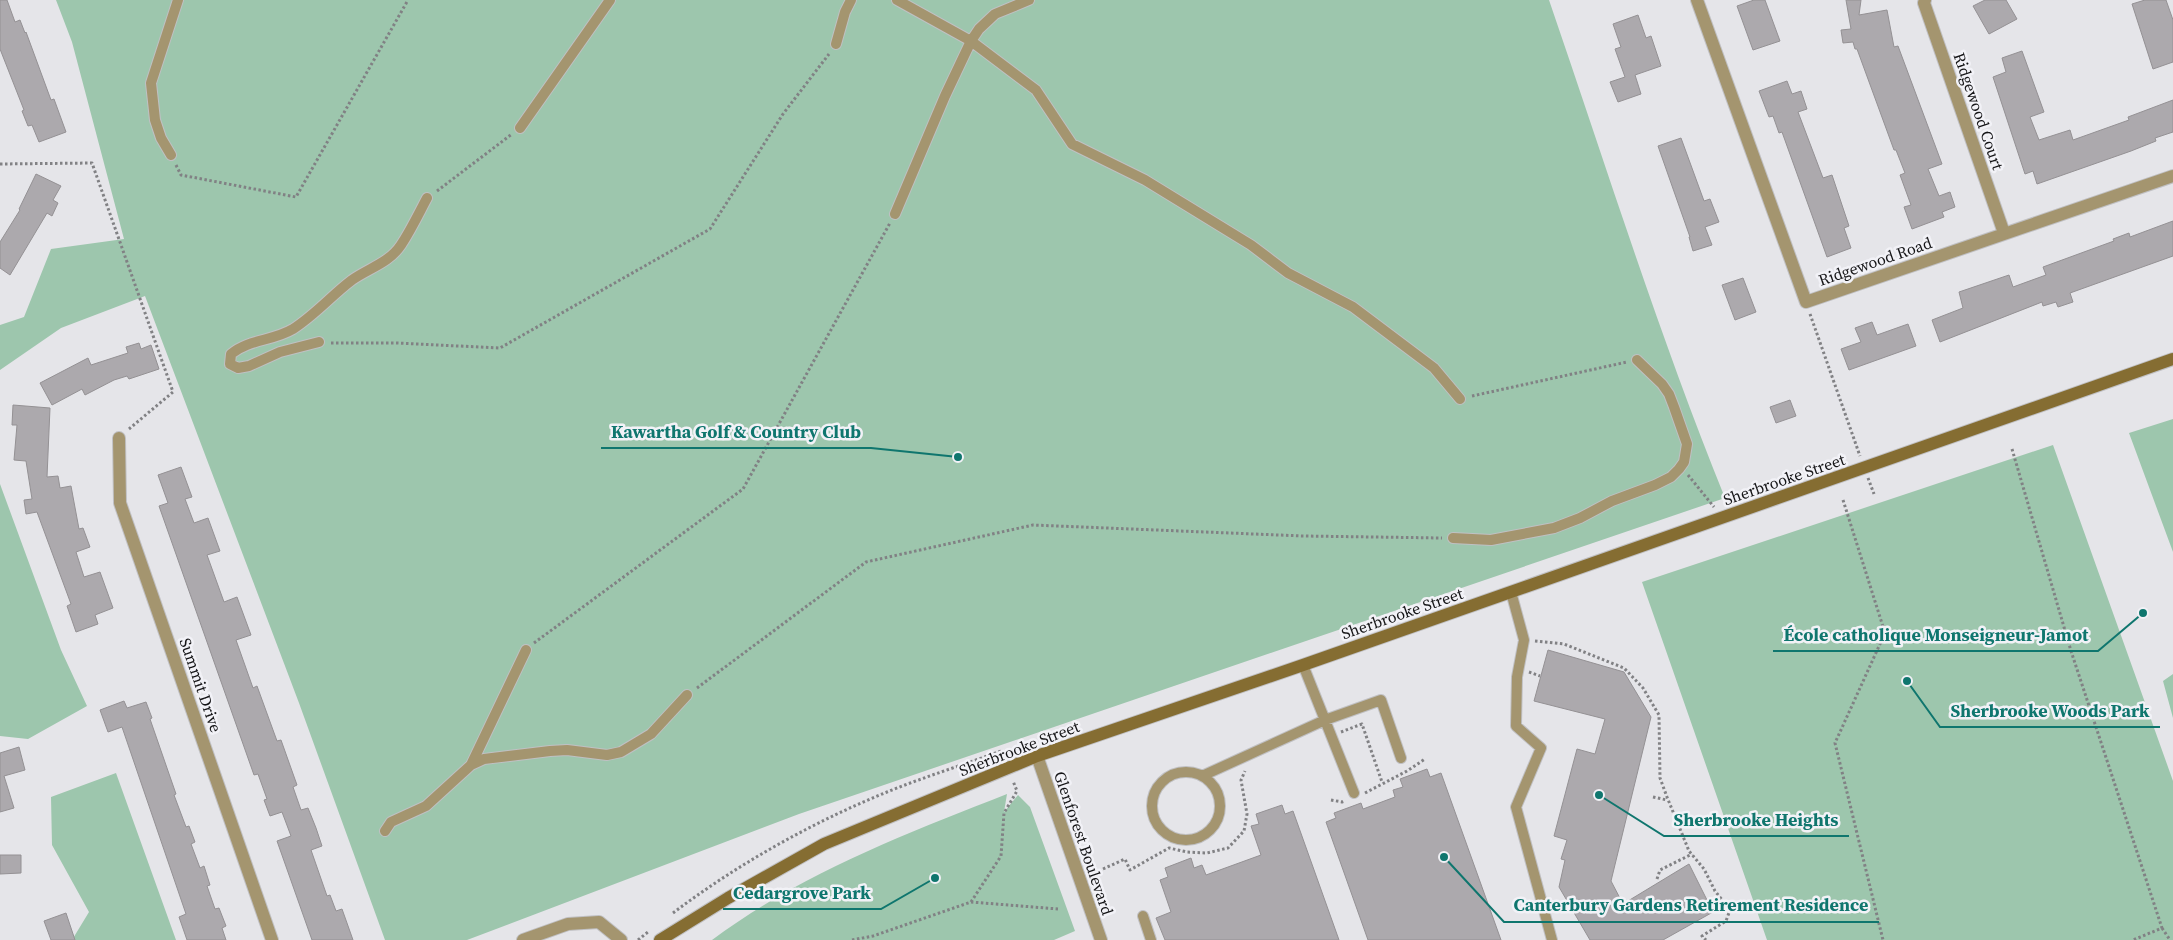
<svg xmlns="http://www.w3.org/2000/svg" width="2173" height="940" font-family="'Source Serif 4',serif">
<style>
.green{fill:#9dc6ad}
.building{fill:#aca9ad;stroke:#949194}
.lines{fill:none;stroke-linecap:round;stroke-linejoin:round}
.service-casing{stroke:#c0c0c3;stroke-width:12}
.minor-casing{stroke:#c0c0c3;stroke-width:14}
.tertiary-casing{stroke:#c0c0c3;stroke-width:14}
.secondary-casing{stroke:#c0c0c3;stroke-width:14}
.path{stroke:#818184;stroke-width:3;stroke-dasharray:2.5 2.5;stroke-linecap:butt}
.service{stroke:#a4956f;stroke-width:10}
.minor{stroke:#a4956f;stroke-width:12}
.tertiary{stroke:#a4956f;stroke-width:12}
.secondary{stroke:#856d32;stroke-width:12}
.labels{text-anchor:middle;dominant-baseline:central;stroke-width:5;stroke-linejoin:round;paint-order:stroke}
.street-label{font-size:16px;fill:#151517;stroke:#f2f2f7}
.leader{fill:none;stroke:#0f766e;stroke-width:2}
.callout-dot{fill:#0f766e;stroke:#f2f2f7;stroke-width:2}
.callout-label{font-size:18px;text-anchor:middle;font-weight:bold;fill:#0f766e;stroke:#f2f2f7;stroke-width:5;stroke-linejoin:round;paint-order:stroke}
</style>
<rect width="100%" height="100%" fill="#e5e5e9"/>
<path class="green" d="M56 0H1549C1606 166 1659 335 1725 498L799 814 467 940H385L299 703 145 296 61 328 0 370V325L24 317 51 249 124 239 72 42Z
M2173 419V552L2129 433Z
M2053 445 2173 781V940H1767L1642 582Z
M0 484 61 650 87 706 28 739 0 736Z
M2173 674V718L2163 681Z
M116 773 176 940H72L89 912 52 845 51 797Z
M1007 794 1004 812 1018 795 1030 807 1075 931 1054 940H712C800 874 905 834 1007 794Z"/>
<path class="building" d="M0 0H7L15 22 20 20 25 33 26 32 51 100 54 99 66 132 39 142 32 125 28 126 22 111 24 110 0 49Z
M1754 0H1765L1780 41 1753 50 1737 6Z
M1846 0H1861L1859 15 1887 10 1894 47 1898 46 1942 164 1928 169 1939 196 1950 192 1955 207 1942 212 1944 217 1912 229 1904 207 1911 205 1900 175 1905 173 1896 150H1894L1857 49H1855L1853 42 1843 43 1841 30 1851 29Z
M1985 0H2006L2017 19 1989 34 1973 6Z
M2145 0H2166L2173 20V62L2153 69 2132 4Z
M1638 15 1646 38 1651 36 1661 66 1635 75 1641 94 1618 102 1610 82 1625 77 1615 49 1621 47 1613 24Z
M2022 51 2044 112 2030 117 2039 140 2070 130 2073 140 2129 120 2128 117 2173 100V132L2155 138 2156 141 2131 151 2037 184 2033 171 2025 174 1993 77 2006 72 2002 58Z
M1787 81 1792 94 1801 91 1807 109 1798 112 1823 178 1832 175 1849 226 1844 228 1851 248 1827 257 1782 132 1779 133 1773 116 1769 117 1759 91Z
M1681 138 1704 201 1710 199 1719 222 1705 227 1712 245 1693 251 1689 237H1690L1658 146Z
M36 174 61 186 53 200 58 203 52 216 47 213 10 275 0 268V242L20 210 19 209Z
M2173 221V256L2070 293 2073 302 2058 307 2056 302 2043 306 2042 302 1940 342 1932 320 1963 308 1959 292 2009 275 2013 287 2046 275 2043 267 2114 241 2113 239 2129 233 2130 237Z
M1743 278 1756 312 1735 320 1722 285Z
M1872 322 1877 335 1908 324 1916 346 1849 370 1841 349 1861 342 1855 328Z
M139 343 141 349 151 345 159 369 129 379 127 376 114 380 85 395 82 389 52 405 40 383 88 358 91 365 128 353 126 347Z
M1790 400 1796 416 1776 423 1770 407Z
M13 405 50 408 47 477 58 476 60 488 71 486 79 529 83 528 90 547 76 552 84 577 100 572 113 608 95 615 98 624 76 632 67 606 71 604 37 512 26 514 24 500 32 499 26 461 14 460 17 425H12Z
M181 467 192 497 185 499 194 523 208 518 220 551 207 555 224 602 237 597 251 635 236 640 253 688 257 686 277 741 281 740 297 785 293 787 301 810 308 808 316 828 322 846 311 850 327 896 330 895 336 911 342 909 353 940H312L277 841 291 836 282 812 270 816 264 800 267 799 258 774 254 775 159 506 168 503 158 475Z
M1548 650 1624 672 1651 717 1611 881 1623 904 1689 864 1713 912 1663 940H1590L1559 887 1565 860 1561 859 1567 840 1554 836 1577 749 1595 754 1605 719 1534 701Z
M124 701 127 708 146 702 152 718 150 719 176 794 174 795 186 827 189 826 195 842 191 844 200 868 204 866 210 885 207 886 215 909 219 908 226 926 222 928 226 940H187L179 917 186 914 122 727 108 732 100 710Z
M19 747 25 770 4 776 14 808 0 812V753Z
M1427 769 1430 777 1441 773 1501 940H1368L1326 822 1336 818 1334 813 1361 803 1363 809 1395 797 1393 790 1403 787 1400 779Z
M1282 805 1285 814 1293 811 1339 940H1165L1156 918 1171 912 1160 880 1168 877 1165 868 1191 858 1194 868 1202 865 1206 875 1261 855 1251 826 1259 824 1256 814Z
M0 855H21V873L0 874Z
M66 913 75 940H51L44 921Z"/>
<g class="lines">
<g class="service-casing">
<path id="service" d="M897 0 971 41 1036 90 1072 144 1145 180 1251 245 1288 273 1353 307 1434 368 1460 399
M836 44 845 12 851 0
M520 128 610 0
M171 155 161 138 155 120 151 83 178 0
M895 214 945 96 971 41 979 29 995 14 1029 0
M319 342 280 352 249 366 238 368 230 364 231 354C249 339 273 341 293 329 315 315 332 295 352 280 369 268 389 263 401 245 411 230 419 213 427 198
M1453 538 1491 540 1554 528 1580 518 1612 501 1655 485 1671 477 1679 469 1684 462 1687 444 1674 407 1669 394 1662 384 1637 360
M1511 592 1524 640 1517 677 1516 726 1541 748 1516 807 1552 940
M1303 665 1354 793
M471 765 526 650
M1152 806a34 34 0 1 1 68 0a34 34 0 1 1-68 0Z
M1202 776 1325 720 1381 700 1401 758
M385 831 391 822 426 806 471 765 484 759 550 751 567 750 607 755 621 752 651 734 687 695
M1143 916 1151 940"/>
</g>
<g class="minor-casing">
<path id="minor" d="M1697 0 1806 302 2173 176
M1925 0 1924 3 2004 233
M119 438 120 503 272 940
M523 940 568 924 599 922 621 940"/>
</g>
<g class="tertiary-casing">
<path id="tertiary" d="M1037 756 1101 940"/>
</g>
<g class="secondary-casing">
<path id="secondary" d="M660 940 728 898 824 844 1037 756 1303 665 2173 359"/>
</g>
<path class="path" d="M0 164 92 163 173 392 129 429
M176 165 181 175 296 197 408 0
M437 191 512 134
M1810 314 1860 456
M331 343H396L500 348 710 229 783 114 829 54
M1472 396 1627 362
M2012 449 2071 651 2162 928 2133 940
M1688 475 1714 507
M1868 478 1874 494
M1843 500 1885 633 1835 743 1883 940
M1535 641 1564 644 1624 668 1643 688 1659 715 1660 778 1667 797 1689 851 1704 869 1715 891 1730 910 1726 921 1702 936 1706 940
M534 643 743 489 890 223
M1529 672 1540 676
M697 688 866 562 1033 525 1303 536 1442 538
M1341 732 1362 724 1382 782
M1365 793 1407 771 1425 759
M1653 797 1667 800
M1331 800 1342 802 1345 801
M1103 869 1125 859 1130 870 1169 848 1187 852 1207 853 1228 848 1244 831 1247 814 1241 780 1245 771
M1657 879 1660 870 1692 854
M971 902 1001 856 1004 813 1017 791 1013 781
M673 913C738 864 811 823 887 792 924 777 963 765 1001 751L1003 757
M2162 928 2170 940
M638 940 648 932
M852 940 873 936 971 902 1058 909"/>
<use href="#service" class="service"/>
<use href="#minor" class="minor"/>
<use href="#tertiary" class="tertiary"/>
<use href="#secondary" class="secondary"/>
</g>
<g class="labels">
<g class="street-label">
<text transform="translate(1979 111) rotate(71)">Ridgewood Court</text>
<text transform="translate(1875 261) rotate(-19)">Ridgewood Road</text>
<text transform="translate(1784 479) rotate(-19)">Sherbrooke Street</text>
<text transform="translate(1402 613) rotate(-19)">Sherbrooke Street</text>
<text transform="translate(201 685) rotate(71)">Summit Drive</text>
<text transform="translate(1019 748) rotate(-21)">Sherbrooke Street</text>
<text transform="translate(1084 843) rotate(71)">Glenforest Boulevard</text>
</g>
</g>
<path class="leader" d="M958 457L871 448H601M2143 613L2098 651H1773M1907 681L1940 727H2160M1599 795L1664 836H1849M935 878L881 909H723M1444 857L1504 922H1879"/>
<g class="callout-dot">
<circle cx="958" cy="457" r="5"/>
<circle cx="2143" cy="613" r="5"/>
<circle cx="1907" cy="681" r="5"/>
<circle cx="1599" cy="795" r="5"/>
<circle cx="935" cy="878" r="5"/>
<circle cx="1444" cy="857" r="5"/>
</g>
<g class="callout-label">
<text x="736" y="438">Kawartha Golf &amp; Country Club</text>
<text x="1936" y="641">École catholique Monseigneur-Jamot</text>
<text x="2050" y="717">Sherbrooke Woods Park</text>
<text x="1756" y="826">Sherbrooke Heights</text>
<text x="802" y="899">Cedargrove Park</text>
<text x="1691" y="911">Canterbury Gardens Retirement Residence</text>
</g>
</svg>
